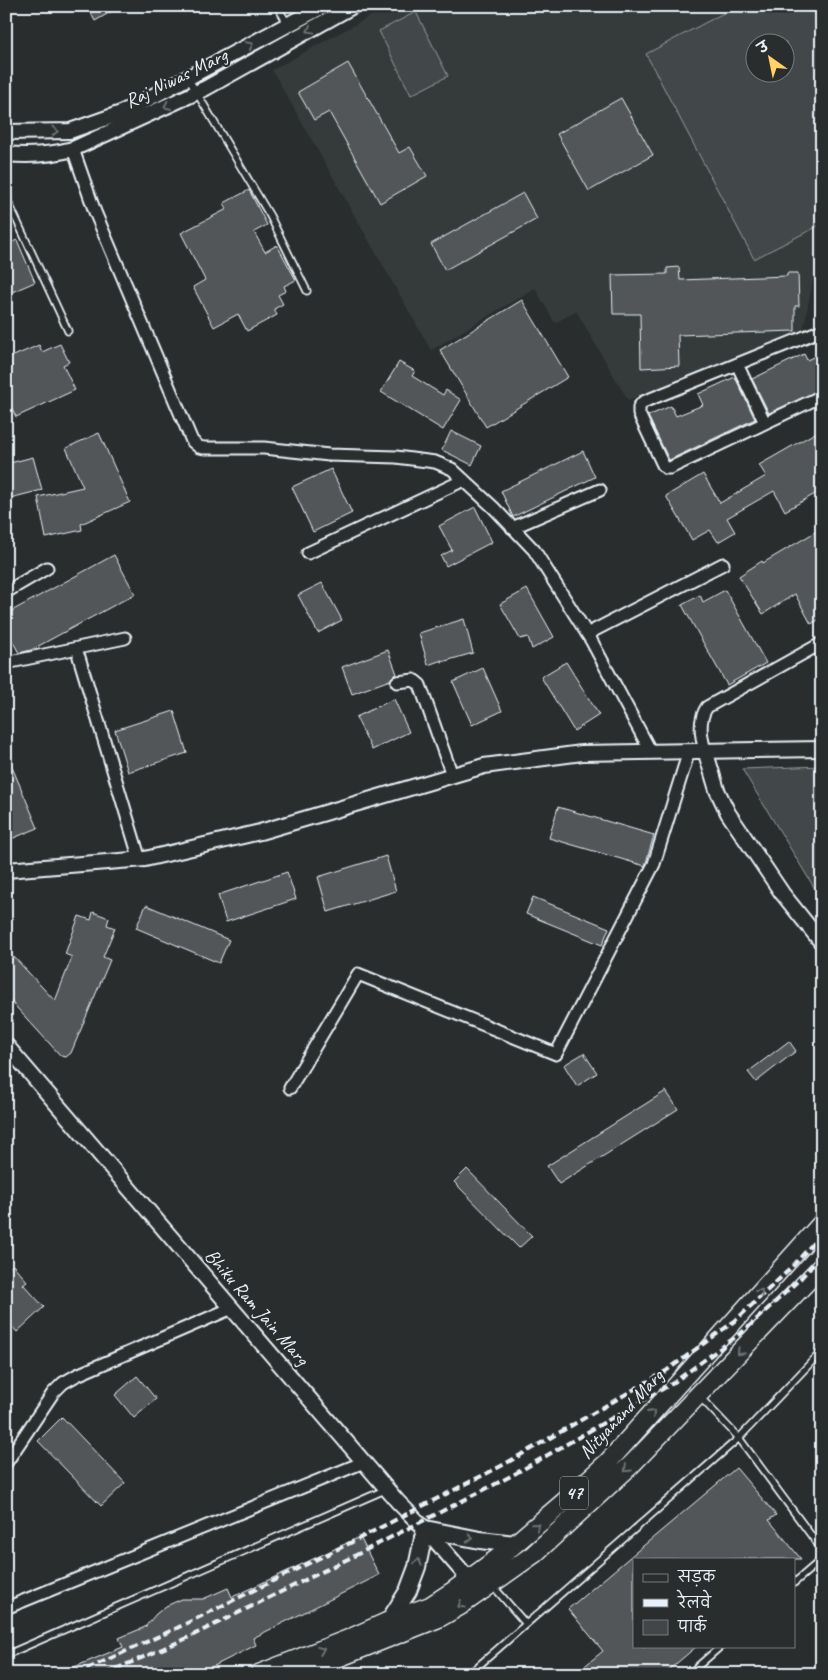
<svg xmlns="http://www.w3.org/2000/svg" width="828" height="1680" font-family="Caveat,'Playpen Sans Deva',sans-serif">
<style>
.built{fill:#363a3b;fill-rule:evenodd}
.green{fill:#424648;stroke:#959ca0;fill-rule:evenodd}
.building{fill:#535759;stroke:#e8f1f8}
.lines{fill:none;stroke-linecap:round;stroke-linejoin:round}
.service-casing{stroke:#e8f1f8;stroke-width:9}
.minor-casing{stroke:#e8f1f8;stroke-width:15}
.tertiary-casing{stroke:#e8f1f8;stroke-width:18}
.secondary-casing{stroke:#e8f1f8;stroke-width:20}
.primary-casing{stroke:#e8f1f8;stroke-width:21}
.path{stroke:#e8f1f8;stroke-width:2.5;stroke-dasharray:1 4;stroke-linecap:butt}
.service{stroke:#2a2d2e;stroke-width:5.5}
.minor{stroke:#2a2d2e;stroke-width:11}
.tertiary{stroke:#2a2d2e;stroke-width:14}
.secondary{stroke:#2a2d2e;stroke-width:16}
.primary{stroke:#2a2d2e;stroke-width:18}
.rail{stroke:#e8f1f8;stroke-width:4;stroke-dasharray:8 4;stroke-linecap:butt}
.oneway{stroke:#6c7275}
.labels{text-anchor:middle;dominant-baseline:central;stroke-width:4.5;stroke-linejoin:round;paint-order:stroke}
.shield{fill:#2a2d2e;stroke:#afb6bb;stroke-width:1}
.shield-label{font-size:19px;font-weight:bold;fill:#e8f1f8}
.street-label{font-size:20px;fill:#e8f1f8;stroke:#2a2d2e}
</style>
<rect width="100%" height="100%" fill="#2a2d2e"/>
<filter id="ink" filterUnits="userSpaceOnUse"><feTurbulence type="fractalNoise" baseFrequency=".02" numOctaves="2"/><feDisplacementMap in="SourceGraphic" scale="10" xChannelSelector="R" yChannelSelector="G"/><feConvolveMatrix kernelMatrix="1 2 1 2 8 2 1 2 1" color-interpolation-filters="sRGB"/></filter>
<g filter="url(#ink)">
<path class="built" d="M389 6H822V282L813 281 803 330 628 400 576 311 555 323 535 288 431 350 272 70ZM756 42H786V72H756Z"/>
<path class="green" d="M737 6H822V224L754 259 646 54ZM756 42H786V72H756Z
M416 12 448 76 411 95 379 31Z
M822 766V897L815 889 742 769Z"/>
<path class="building" d="M87 6H121L95 21Z
M348 63 399 153 410 147 427 176 380 203 329 112 314 120 298 92Z
M621 98 653 155 589 191 557 134Z
M249 190 267 225 254 232 265 252 277 245 296 280 284 286 286 291 278 295 283 304 274 309 277 315 247 331 238 314 214 327 193 287 205 280 181 233 227 209 224 203Z
M523 193 537 219 445 270 431 244Z
M17 240 35 282 12 292 10 289 6 291V245Z
M679 267 680 280 787 276V273H798L799 306H795V331L678 335 679 366 641 368 640 314H613L612 275 667 274V268Z
M522 300 568 377 486 427 440 350Z
M60 344 69 362 63 365 75 390 16 417 6 395V368L12 366 9 358 39 345 42 352Z
M822 353V389L769 413 752 379 804 354 807 360Z
M399 362 415 371 412 376 443 395 446 390 461 400 443 430 381 392Z
M735 377 755 419 669 460 648 416 671 406 676 416 703 405 698 394Z
M822 429V490L785 511 774 491 727 518 735 532 718 542 710 530 692 540 666 496 703 474 720 503 766 476 759 465Z
M451 431 481 446 472 465 442 450Z
M99 433 130 502 81 524 82 530 46 538 38 497 83 487 66 448Z
M583 451 595 477 513 517 501 491Z
M33 457 42 490 6 499V464Z
M331 469 352 513 313 532 292 487Z
M475 507 492 542 446 566 441 556 452 550 439 526Z
M822 528V618L811 624 795 594 763 614 739 576 762 561 763 563Z
M114 555 135 594 31 650 19 653 6 629V614Z
M322 583 342 620 318 633 298 595Z
M527 589 554 637 532 649 528 637 520 639 500 604Z
M725 590 766 663 727 685 682 605 700 595 703 602Z
M464 619 473 653 442 662V660L428 665 419 633Z
M388 650 397 674 393 676 390 680 352 694 342 667Z
M566 662 599 715 574 731 541 677Z
M483 668 502 711 472 725 453 682Z
M394 699 409 732 372 750 356 717Z
M174 711 187 753 128 772 115 730Z
M6 753 38 828 6 841Z
M558 807 654 835 645 866 549 838Z
M386 856 396 891 328 912 318 877Z
M287 872 296 899 226 922 218 895Z
M533 897 609 928 602 945 526 914Z
M146 905 229 940 219 963 136 928Z
M93 912 109 918 107 925 115 928 103 957 110 960 71 1053 66 1057 61 1056 6 996V965L14 957 55 1001 72 957 65 954 79 916 91 920Z
M789 1041 796 1051 756 1082 748 1072Z
M584 1053 597 1073 577 1086 564 1065Z
M666 1091 678 1109 559 1184 547 1166Z
M467 1169 532 1236 519 1248 454 1182Z
M13 1265 27 1281 23 1284 44 1307 17 1332 6 1320V1270Z
M137 1376 156 1399 134 1418 115 1395Z
M62 1417 125 1483 101 1506 38 1441Z
M736 1468 776 1515 769 1520 801 1559H634V1646H697L664 1674H575L603 1651 568 1609Z
M360 1537 379 1575 253 1638 256 1645 202 1672 197 1674H57L123 1647 119 1638 145 1627 156 1614 166 1606 182 1599H203L228 1588 232 1597Z"/>
<g class="lines">
<g class="service-casing">
<path id="service" d="M277 6 288 24
M188 78 270 216 307 291
M6 197 68 331
M700 1397 739 1438 822 1550
M794 1583 822 1559
M493 1586 526 1624
M6 1655 387 1489
M469 1674 739 1438 822 1351
M689 1674 721 1646"/>
</g>
<g class="minor-casing">
<path id="minor" d="M73 149 95 212 192 441 199 447 204 448H264L329 455 396 457 435 462 452 469 494 508 534 550 591 640 651 752
M822 330 643 402 639 407V414L663 465 666 468H670L822 396
M737 364 765 423
M512 528 600 490
M308 553 464 480
M6 592 47 568
M587 634 723 564
M79 657 140 860
M6 663 125 638
M397 682 414 680 420 685 452 775
M705 750C701 737 698 720 707 707L822 643
M290 1088 358 974 556 1054 654 864 689 751
M6 1463 53 1393 63 1383 77 1375 232 1308
M6 1608 364 1462"/>
</g>
<g class="tertiary-casing">
<path id="tertiary" d="M6 132 70 131 121 113 323 6
M6 154C29 156 51 155 73 149L206 88 353 6
M705 750 717 790 728 813 782 893 822 943
M6 870 145 859 260 832 484 766 582 753 822 749
M6 1045 398 1502 427 1531 475 1586"/>
</g>
<g class="secondary-casing">
<path id="secondary" d="M389 1621 408 1591 417 1567 425 1529 480 1540 515 1544"/>
</g>
<g class="primary-casing">
<path id="primary" d="M259 1674 346 1640 389 1621 430 1606 453 1591 502 1555 564 1502 608 1462 822 1223
M297 1674 439 1618 460 1606 534 1554 631 1465 822 1266"/>
</g>
<path class="path" d="M188 1674 192 1672 193 1674"/>
<use href="#service" class="service"/>
<use href="#minor" class="minor"/>
<use href="#tertiary" class="tertiary"/>
<use href="#secondary" class="secondary"/>
<use href="#primary" class="primary"/>
<path class="rail" d="M76 1674 177 1628 354 1541 505 1464 666 1371 736 1320 791 1268 822 1233
M104 1674 183 1640 360 1553 511 1476 673 1383 745 1330 801 1278 822 1254"/>
</g>
<defs><path id="oneway-chevron" d="M-2-3.5L2.5 0L-2 3.5" fill="none" stroke-width="1.6" stroke-linecap="round" stroke-linejoin="round" transform="scale(1.25)"/></defs>
<g class="oneway">
<use href="#oneway-chevron" transform="translate(310 30) rotate(151)"/>
<use href="#oneway-chevron" transform="translate(250 45) rotate(-28)"/>
<use href="#oneway-chevron" transform="translate(167 106) rotate(155)"/>
<use href="#oneway-chevron" transform="translate(55 131) rotate(-1)"/>
<use href="#oneway-chevron" transform="translate(760 1292) rotate(-48)"/>
<use href="#oneway-chevron" transform="translate(740 1352) rotate(134)"/>
<use href="#oneway-chevron" transform="translate(652 1413) rotate(-48)"/>
<use href="#oneway-chevron" transform="translate(627 1469) rotate(137)"/>
<use href="#oneway-chevron" transform="translate(536 1526) rotate(-40)"/>
<use href="#oneway-chevron" transform="translate(470 1538) rotate(11)"/>
<use href="#oneway-chevron" transform="translate(418 1562) rotate(-76)"/>
<use href="#oneway-chevron" transform="translate(461 1605) rotate(148)"/>
<use href="#oneway-chevron" transform="translate(321 1650) rotate(-22)"/>
</g>
</g>
<g class="labels">
<rect class="shield" x="560" y="1476.5" width="28" height="33" rx="4"/>
<g class="shield-label">
<text x="574" y="1493">47</text>
</g>
<g class="street-label">
<text transform="translate(176 78) rotate(-26)">Raj Niwas Marg</text>
<text transform="translate(257 1307) rotate(49)">Bhiku Ram Jain Marg</text>
<text transform="translate(621 1414) rotate(-47)">Nityanand Marg</text>
</g>
</g>
<rect width="828" height="1680" fill="none" stroke="#2a2d2e" stroke-width="25"/>
<rect x="12" y="12" width="803" height="1655" fill="none" stroke="#e8f1f8" stroke-width="2" filter="url(#ink)"/>
<rect x="633" y="1558" width="162" height="90" fill="#2a2d2e" stroke="#767b7f"/>
<rect x="643" y="1574" width="25" height="8" fill="#2a2d2e" stroke="#767b7f"/>
<text x="678" y="1582" font-size="15" fill="#e8f1f8">सड़क</text>
<rect x="643" y="1599" width="25" height="8" fill="#e8f1f8" stroke="#767b7f"/>
<text x="678" y="1608" font-size="15" fill="#e8f1f8">रेलवे</text>
<rect x="643" y="1620" width="25" height="15" fill="#424648" stroke="#767b7f"/>
<text x="678" y="1632" font-size="15" fill="#e8f1f8">पार्क</text>
<g transform="translate(770 58) rotate(327)"><circle r="24" fill="#2a2d2e" stroke="#767b7f"/>
<path d="M0-4L9 19L0 12L-9 19Z" fill="#ffd166"/>
<text y="-8" font-size="14" font-weight="bold" text-anchor="middle" fill="#e8f1f8">उ</text>
</g>
</svg>
